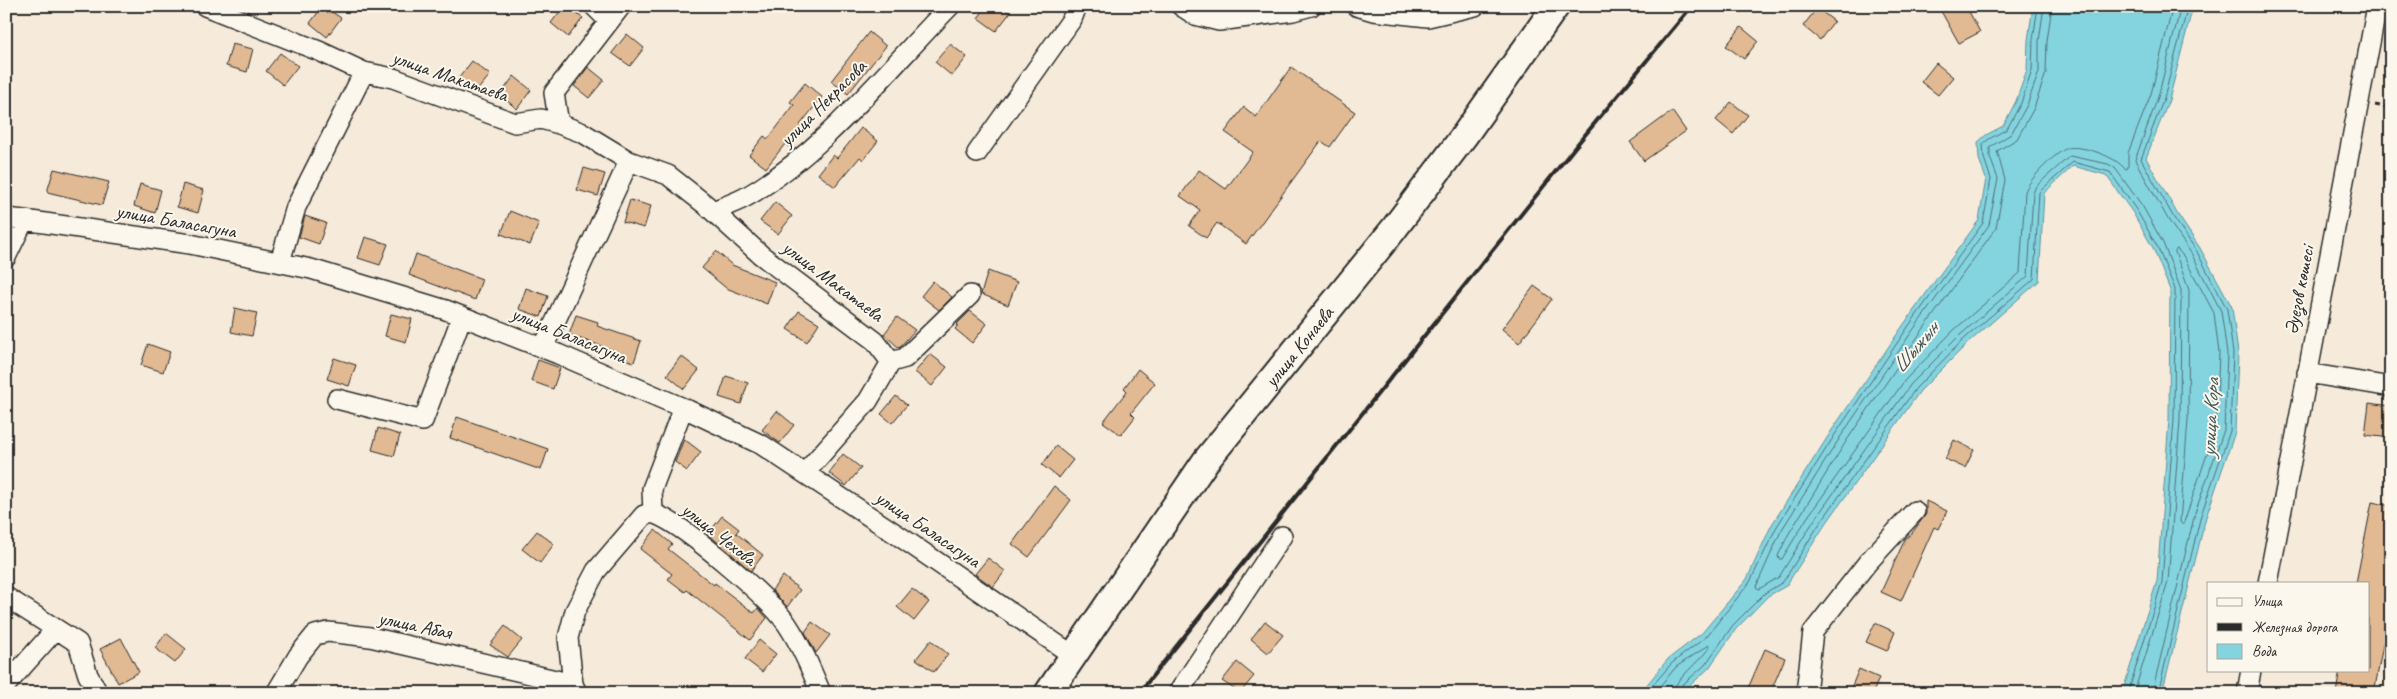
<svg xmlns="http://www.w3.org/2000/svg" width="2397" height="699" font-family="Caveat,sans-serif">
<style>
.water{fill:#84d4e0;stroke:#609098}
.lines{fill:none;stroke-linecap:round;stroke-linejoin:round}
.shore{stroke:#4f6f73;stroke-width:1}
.building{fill:#e1b992;stroke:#2b2b2b}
.street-casing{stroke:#2b2b2b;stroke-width:22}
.secondary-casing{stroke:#2b2b2b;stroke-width:30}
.path{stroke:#2b2b2b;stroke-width:3;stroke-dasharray:5 4;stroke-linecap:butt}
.street{stroke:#fbf7ec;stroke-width:19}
.secondary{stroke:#fbf7ec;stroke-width:26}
.rail{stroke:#2b2b2b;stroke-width:4}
.labels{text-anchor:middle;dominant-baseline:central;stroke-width:4;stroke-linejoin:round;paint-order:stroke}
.street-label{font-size:20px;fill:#2b2b2b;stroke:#fbf7ec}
.water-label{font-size:21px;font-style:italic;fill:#415558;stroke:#fbf7ec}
</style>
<rect width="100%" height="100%" fill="#f6ebda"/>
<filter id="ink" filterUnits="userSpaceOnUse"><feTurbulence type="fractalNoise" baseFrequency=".02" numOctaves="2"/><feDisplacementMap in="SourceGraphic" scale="10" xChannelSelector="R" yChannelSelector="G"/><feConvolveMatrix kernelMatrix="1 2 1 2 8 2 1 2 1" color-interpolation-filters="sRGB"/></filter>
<g filter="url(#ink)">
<path class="water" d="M2033 6H2193L2169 100 2146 158 2178 215 2200 248 2232 307 2238 353 2235 432 2206 517 2162 693H2122L2157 581 2169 419 2170 290 2153 248 2133 213 2106 175 2073 166 2044 193 2039 281 1967 344 1920 391 1823 528 1786 586 1768 596 1736 629 1709 668 1682 693H1640L1668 659 1702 633 1747 579 1771 526 1832 430 1904 324 1979 220 1986 179 1979 159 1978 142 1986 135 2003 126 2016 101 2027 70 2028 40Z"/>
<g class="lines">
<path class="shore" d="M2044 6 2039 41V72L2027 105 2011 134 1990 147V157L1998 179 1989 225 1913 330 1841 436 1781 531 1756 587 1759 589 1779 577 1813 522 1911 384 1959 336 2028 276 2033 193 2036 186 2070 156 2108 164 2115 168 2143 207 2163 243 2181 290 2180 420 2168 582 2134 693
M2052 6 2047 41 2046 73 2034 108 2017 139 1997 151 2005 180 1996 228 1919 335 1847 440 1788 535 1778 556 1779 559H1782L1807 518 1905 380 1954 330 2020 273 2025 192C2028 180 2057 151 2068 148 2084 145 2116 157 2125 169L2128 168V153L2151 94 2173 6
M2177 249 2184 257 2214 313 2219 353 2216 428 2183 525 2180 522 2188 420 2189 290 2175 252Z
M1646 693 1672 663 1706 637 1750 582 1776 528 1836 433 1908 327 1983 223 1991 179 1984 158 1983 144 1989 139 2007 129 2021 103 2032 71 2033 40 2038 6
M1654 693 1676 667 1709 645V648C1701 660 1673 682 1672 693
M1679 693 1680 687 1705 665 1733 625 1765 593 1783 582 1818 526 1916 388 1963 340 2034 279 2039 192 2073 162 2110 172 2137 211 2157 246 2175 289 2174 419 2162 582 2128 693
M2152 693 2195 513 2224 430 2227 353 2221 311 2191 253 2169 221 2135 160 2158 97 2181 6
M2158 693 2201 515 2230 431 2233 353 2227 309 2196 250 2174 218 2141 159 2164 98 2188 6"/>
</g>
<path class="building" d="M323 6 341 18 327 37 310 23Z
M564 6 583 18 568 37 551 23Z
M987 6H1002L1010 13 996 31 978 18Z
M1938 6H1966L1980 32 1959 43Z
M1817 8 1834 21 1820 40 1803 26Z
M1741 27 1758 41 1744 59 1726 46Z
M869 32 886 46 848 94 831 81Z
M627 34 644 48 630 66 612 53Z
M232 44 253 49 247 72 226 66Z
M950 44 967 57 952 76 935 62Z
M280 53 298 66 283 85 266 71Z
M472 61 490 75 475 93 458 79Z
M1936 63 1953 77 1938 95 1921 82Z
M588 67 604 80 589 98 574 86Z
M1291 67 1355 112 1330 147 1321 141 1246 244 1217 223 1206 238 1189 226 1200 210 1180 196 1199 170 1226 189 1253 152 1225 132 1244 107 1256 117Z
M514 76 531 90 517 109 500 95Z
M805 83 822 97 800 125 804 129 789 147 785 144 766 168 749 155 764 136 768 139 794 105 790 102Z
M1731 102 1748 115 1733 134 1716 120Z
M1672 111 1686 131 1644 161 1630 142Z
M861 128 878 141 863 160 860 157 835 187 818 174 833 155 837 158Z
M584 168 605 174 598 196 577 190Z
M54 169 109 182 102 205 47 192Z
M140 184 161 190 155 213 134 206Z
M183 184 204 190 198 213 177 207Z
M630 200 651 206 644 228 623 222Z
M775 202 792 216 778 234 760 221Z
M510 211 539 223 530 245 501 234Z
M305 216 326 223 319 244 299 237Z
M365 237 388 244 380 265 358 258Z
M716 251 732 265 775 282 767 304 726 288 702 268Z
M416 254 482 279 475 300 409 275Z
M988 271 1017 282 1008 305 981 294Z
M933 281 952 297 939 310 921 296Z
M1534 286 1552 299 1519 343 1502 329Z
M526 288 548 296 541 317 519 309Z
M235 308 257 313 252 336 231 332Z
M799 311 819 323 807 342 787 329Z
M970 311 987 324 972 343 955 329 958 325 957 324Z
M391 314 412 319 406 342 385 336Z
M576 315 598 322 597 326 641 341 634 362 611 355 613 350 569 335Z
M897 317 915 330 899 348 884 334Z
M148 344 170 352 163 372 141 365Z
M930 354 947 367 932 386 915 372Z
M681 356 699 370 684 389 667 375Z
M334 358 356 365 349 386 327 379Z
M538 360 560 368 553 389 531 381Z
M1138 369 1155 383 1131 413 1135 417 1121 435 1103 422 1127 391 1124 388Z
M726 376 748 383 741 404 719 397Z
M896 396 907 405 892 423 881 414Z
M2369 403 2391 406V438L2365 435Z
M777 411 794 425 780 443 762 430Z
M457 417 548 449 541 470 450 438Z
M378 428 400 435 394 456 372 450Z
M684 439 701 452 687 471 675 462Z
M1954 440 1974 450 1965 468 1945 459Z
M1056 446 1073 460 1059 478 1042 465Z
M843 454 861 468 846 486 829 473Z
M1054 486 1071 500 1029 557 1012 544Z
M1926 501 1947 511 1938 529 1934 527 1901 601 1881 592 1905 539 1912 533 1926 514Z
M2372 502 2391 506V602L2374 693H2336L2340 670H2368V583H2356Z
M722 516 739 529 736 533 763 555 751 571 708 534Z
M655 530 672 544 668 549 714 585 715 583 754 613 758 608 767 618 750 640 687 590 685 592 668 579 672 574 640 549Z
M537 531 554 544 540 563 522 549Z
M988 558 1005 571 993 587 975 574Z
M783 576 800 590 787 607 772 590Z
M912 589 929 602 914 621 897 607Z
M1265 621 1283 635 1268 653 1251 639Z
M812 622 830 635 816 653 805 632Z
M1875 623 1895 632 1887 651 1866 642Z
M505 626 522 640 508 657 490 645Z
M166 633 186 649 175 663 155 648Z
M121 638 139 672 118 683 100 649Z
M759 640 776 654 762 672 745 659Z
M931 640 948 654 934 672 916 659Z
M1765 649 1785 658 1770 693H1746Z
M1237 662 1254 676 1240 693 1222 681Z
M1859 669 1879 678 1873 693H1862L1851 688Z"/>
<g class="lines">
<g class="street-casing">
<path id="street" d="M205 6 319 51 364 72 296 207 280 262
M594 6 608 20
M1181 6 1195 15 1219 21 1293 11 1311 6
M1356 6 1373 11 1428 17 1475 6
M364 72 393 78 515 123 541 119 559 124 583 133 629 161 543 348
M559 124 554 93 621 6
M977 153 1072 19 1077 6
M629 161 668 175 706 205 761 255 875 341 891 362 868 401 805 473
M713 211C723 207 734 203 744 198 821 155 888 69 950 6
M6 218 24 220
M6 257 24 220 190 244 311 269 446 310 558 354 688 410 762 445 905 540 1074 656
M891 362 905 358 970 295
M2307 373 2391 387
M337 399 423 421 462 316
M653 513 652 489 683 408
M2268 583 2377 6
M6 597 78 643 88 675 98 693
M6 685 56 629
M276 693 298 656 315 635 328 632 370 637 573 684
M577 693 573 684 568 638 575 611 596 571 644 515C648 514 651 513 655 514 686 526 768 597 787 624 801 645 811 669 821 693
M1178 693 1282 536
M1806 693 1813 632 1868 562 1915 511
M2247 693 2251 670"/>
</g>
<g class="secondary-casing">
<g id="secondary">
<path id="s1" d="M1048 693 1205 462 1393 230 1464 136 1556 6"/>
</g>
</g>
<path class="path" d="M2375 105 2391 108"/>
<use href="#street" class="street"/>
<use href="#secondary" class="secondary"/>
<path class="rail" d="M1139 693 1575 147 1692 6"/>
</g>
</g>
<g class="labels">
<g class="street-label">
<text transform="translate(450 76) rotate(19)">улица Макатаева</text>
<text transform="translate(823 103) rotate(-45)">улица Некрасова</text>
<text transform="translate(176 221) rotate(10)">улица Баласагуна</text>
<text transform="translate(833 281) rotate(37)">улица Макатаева</text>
<text transform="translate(2299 290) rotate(-79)">Әуезов көшесі</text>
<text transform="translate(569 335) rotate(22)">улица Баласагуна</text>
<text stroke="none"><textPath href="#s1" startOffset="428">улица Конаева</textPath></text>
<text transform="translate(928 529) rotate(34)">улица Баласагуна</text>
<text transform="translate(719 534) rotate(38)">улица Чехова</text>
<text transform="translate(415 625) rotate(12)">улица Абая</text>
</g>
<g class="water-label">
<text transform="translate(1915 347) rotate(-50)">Шыжын</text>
<text transform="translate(2210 418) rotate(-87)">улица Кора</text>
</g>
</g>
<rect width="2397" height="699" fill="none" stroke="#fbf7ec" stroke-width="25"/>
<rect x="12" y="12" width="2372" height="674" fill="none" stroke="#2b2b2b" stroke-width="2" filter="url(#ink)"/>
<rect x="2207" y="582" width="162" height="90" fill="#fbf7ec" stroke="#a8a59f"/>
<rect x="2217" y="598" width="25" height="8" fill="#fbf7ec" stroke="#a8a59f"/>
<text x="2252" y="606" font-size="15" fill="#2b2b2b">Улица</text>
<rect x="2217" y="623" width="25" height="8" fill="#2b2b2b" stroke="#a8a59f"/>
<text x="2252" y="632" font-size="15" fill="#2b2b2b">Железная дорога</text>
<rect x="2217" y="644" width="25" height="15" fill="#84d4e0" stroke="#a8a59f"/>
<text x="2252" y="656" font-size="15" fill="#2b2b2b">Вода</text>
</svg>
